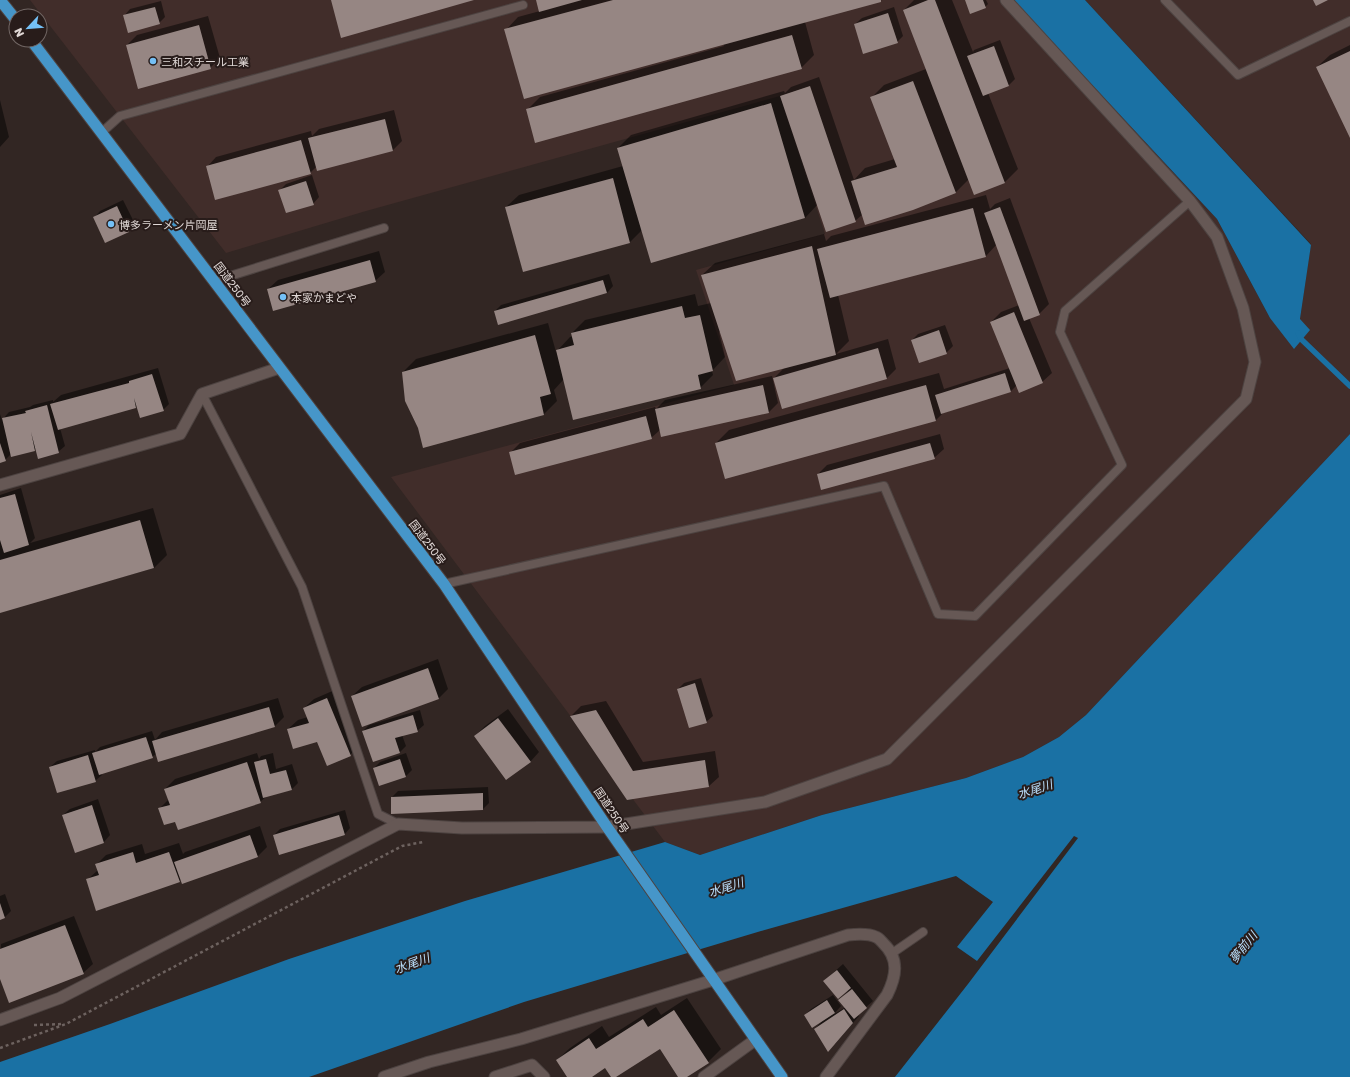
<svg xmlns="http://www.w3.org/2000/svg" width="1350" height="1077" font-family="'Golos Text','Noto Sans JP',sans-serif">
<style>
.built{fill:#412d2a}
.water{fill:#1a71a4}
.shadow{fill:#0007}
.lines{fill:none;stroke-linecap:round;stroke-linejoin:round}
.stream{stroke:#1a71a4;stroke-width:5.5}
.building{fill:#968683}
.service-casing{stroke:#4d4341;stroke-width:10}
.minor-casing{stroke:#4d4341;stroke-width:13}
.trunk-casing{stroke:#4d4341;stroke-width:13}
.path{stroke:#6d625f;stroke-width:2.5;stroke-dasharray:3 3;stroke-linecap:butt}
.service{stroke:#665855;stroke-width:8}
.minor{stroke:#665855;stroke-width:11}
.trunk{stroke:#4696c9;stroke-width:11}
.poi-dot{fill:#74c0f6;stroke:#281c1a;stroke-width:1.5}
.labels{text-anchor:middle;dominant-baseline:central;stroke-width:4;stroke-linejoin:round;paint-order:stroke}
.poi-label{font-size:11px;fill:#e0d8d6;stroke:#281c1a;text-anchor:start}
.street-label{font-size:11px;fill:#e0d8d6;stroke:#281c1a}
.water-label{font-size:12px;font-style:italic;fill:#bbe1fe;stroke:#281c1a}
</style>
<rect width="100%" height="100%" fill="#322623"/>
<path class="built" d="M30 0H1013L1217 219 1270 318 1300 319 1311 244 1085 0H1350V434L1086 715 1059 737 1023 757 966 778 822 815 700 855 665 842 391 477 734 385 696 270 825 234 780 96 366 211 226 253Z"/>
<path class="water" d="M1013 0H1085L1311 245 1300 319 1310 330 1294 349 1270 318 1217 219Z
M1350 434V1077H895L968 984 1078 838 1074 836 977 961 957 947 993 902 956 876 761 931 524 1002 309 1077H0V1062L110 1024 289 959 465 901 665 842 700 855 822 815 966 778 1023 757 1059 737 1086 715Z"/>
<path class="shadow" d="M537 0H882L805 22 814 55 801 68 527 110 540 97 724 46 723 44 506 30 518 17 540 11Z
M914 0H952L973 52 974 50 1000 40 1015 79 1009 85 988 93 1018 169 1005 182 975 194 969 179 956 192 913 209 863 214 855 221 818 204 805 218 642 230 630 242 523 271 506 207 519 195 623 166 618 148 631 135 784 91 785 93 791 87 819 77 854 180 865 168 895 159 871 98 884 85 926 69 904 10Z
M966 0H986L988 4 985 7Z
M161 1 165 17 159 23 124 16 130 9Z
M894 7 903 36 897 42 855 24 862 18Z
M208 16 220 58 210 68 127 45 137 35Z
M1350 45V136L1317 67 1330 55Z
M0 100 9 137 0 147Z
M394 110 402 141 393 150 316 167 310 173 207 167 216 157 311 131 312 136 319 129Z
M312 175 319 197 313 204 280 190 286 184Z
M986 195 990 209 995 204 1010 198 1049 304 1039 314 1029 318 1052 373 1042 382 1017 385 1011 391 943 413 936 420 726 478 716 443 729 430 939 373 944 389 1010 368 991 322 1001 312 1019 305 997 244 986 256 838 295 849 341 836 354 888 339 896 369 887 378 783 408 774 378 785 367 721 332H719L725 357 712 371 713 375 700 388 564 379 554 390 557 401 544 414 424 447 403 372 416 359 548 323 556 352 570 337 573 336 572 333 585 320 695 294 698 306 711 303 702 275 715 263 824 234 826 241 831 236Z
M123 200 135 224 129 231 106 242 94 218 100 211Z
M379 251 385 272 375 281 268 289 278 280Z
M609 274 613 286 607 293 495 311 501 305Z
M945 325 953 346 946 353 912 340 918 334Z
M158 368 169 404 163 410 137 406 136 407 60 428 65 446 58 452 36 448 34 450 11 454 5 460 0 462V414L2 420 9 412 30 407 33 405 53 400V402L61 395Z
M772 376 778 403 769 412 660 430 651 438 510 453 520 443 655 407 656 409 665 400Z
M940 434 944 449 934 458 818 474 827 465Z
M21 488 35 538 30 543 153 508 167 555 154 568 0 612V495Z
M438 659 448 689 439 698 363 726 352 696 362 687Z
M701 678 713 716 706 722 678 689 684 683Z
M337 689 360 745 350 755 288 729 298 720 308 717 304 708 314 699Z
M278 698 284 717 274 727 156 754 152 757 101 773 102 775 95 781 50 767 57 761 95 750V752L100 747 152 731 155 740 162 732Z
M606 701 643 762 715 751 719 777 709 786 627 799 571 716 581 706Z
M508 709 539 752 530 762 475 736 485 726Z
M420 710 424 725 417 731 402 735 406 746 400 752 363 731 369 725Z
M257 753 259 759 261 756 273 753 276 769 292 764 298 783 291 790 267 796 260 802 176 820 160 808 169 799 165 789 175 779Z
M406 753 412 770 406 776 380 785 374 768 380 762Z
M488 787 489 803 483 809 392 797 398 791Z
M98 799 110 835 104 842 76 851 63 815 70 809Z
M345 810 350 828 344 835H274L280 829Z
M260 826 267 847 258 856 181 879 179 882 87 880 98 870 96 865 106 855 142 844 145 854 179 843 183 854 185 852Z
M5 894 11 911 5 917 0 919V896Z
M74 916 93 964 83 973 0 977 1 944Z
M843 964 873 1001 858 1014 859 1016 835 1044 815 1029 823 1020 805 1015 811 1009 833 995 841 1006 834 1014 846 1007 840 1000 848 991 824 981Z
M687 998 721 1049 708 1062 685 1077H680L660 1047 614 1077H612L605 1067 590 1077H568L557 1060 570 1048 602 1026 609 1037 656 1007 661 1015Z"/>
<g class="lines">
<path class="stream" d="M1298 333 1301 339 1350 386"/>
</g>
<path class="building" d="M331 0H474L341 38Z
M536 0H582L539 12Z
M613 0H881V2L524 99 504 29Z
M928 0H935L1005 183 974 195 903 10Z
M965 0H983L986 8 970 14Z
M1313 0H1328L1316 6Z
M155 7 160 24 128 33 123 15Z
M888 13 898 43 863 54 854 24Z
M199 25 211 69 138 89 126 45Z
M792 35 802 69 535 143 526 109Z
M994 46 1009 86 983 96 967 56Z
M1350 51V138L1316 67Z
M913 81 956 193 913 210 865 225 851 181 897 167 870 97Z
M810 86 856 222 826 232 780 96Z
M771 103 805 218 651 263 617 148Z
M385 119 393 151 317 171 308 138Z
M301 140 311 174 215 200 206 166Z
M613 178 630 243 523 272 505 207Z
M306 181 314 205 286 213 278 190Z
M117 206 129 232 105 243 93 217Z
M1000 207 1040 315 1024 321 984 213Z
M973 208 986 257 830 298 817 249Z
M812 246 836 355 736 381 701 275Z
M370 260 376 282 273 311 267 289Z
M603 280 607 293 498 325 494 311Z
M682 306 685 318 700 315 713 371 698 375 701 389 573 420 556 350 574 345 571 333Z
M1014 312 1043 383 1019 393 990 322Z
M939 330 947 354 919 363 911 340Z
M535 335 551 394 540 397 544 415 423 448 418 428 405 401 402 372Z
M878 348 887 379 782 409 773 378Z
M1005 373 1011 392 941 414 935 395Z
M152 374 164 411 140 418 134 398 136 408 58 430 50 404 129 383V381Z
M763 385 769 413 661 437 655 409Z
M926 385 936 421 725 479 715 443Z
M47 405 59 453 38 459 31 432 35 451 11 457 2 418 26 413 25 411Z
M646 416 652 439 515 475 509 452Z
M0 443 6 461 0 463Z
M930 443 935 459 821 490 817 474Z
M15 494 29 545 4 553 0 540V498Z
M140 520 154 568 0 613V560Z
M428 668 439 699 362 727 351 696Z
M695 683 707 723 689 728 677 689Z
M327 698 351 756 327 766 317 742 293 749 287 729 309 723 303 708Z
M269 707 275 727 158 762 152 741Z
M596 710 633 771 705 760 709 787 627 800 570 716Z
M413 715 418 732 395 738 400 753 373 762 362 731Z
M498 718 531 762 506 780 474 736Z
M146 737 153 758 99 775 92 753Z
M88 755 96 782 57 793 49 767Z
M266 759 270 774 286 770 292 790 263 798 254 762Z
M400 759 406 777 379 786 373 768Z
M247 762 261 803 178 830 175 822 164 825 158 808 170 805 164 789Z
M483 793V810L391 814V797Z
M92 805 104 843 75 853 62 815Z
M339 815 345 835 279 855 273 835Z
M250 835 258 857 182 884 174 862Z
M133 852 136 863 169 852 180 882 96 911 86 879 99 875 95 864Z
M0 903 5 918 0 920Z
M65 925 84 974 9 1003 0 979V949Z
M837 970 851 988 838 999 823 981Z
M852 989 867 1008 854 1019 838 1000Z
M827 1000 835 1013 812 1028 804 1015Z
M844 1009 853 1023 828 1052 814 1029Z
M674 1010 709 1063 687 1077H678L660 1049 616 1077H611L605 1068 592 1077H567L556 1060 589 1038 596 1049 643 1019 648 1027Z"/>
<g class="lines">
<g class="service-casing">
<path id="service" d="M1165 0 1238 75 1350 21
M101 133 120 116 523 5
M214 281 384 228
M202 394 302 587 378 814 398 824
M444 584 884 486 938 614 975 616 1122 465 1060 332 1065 311 1190 201
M891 954 923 932"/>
</g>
<g class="minor-casing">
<path id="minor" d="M0 485 180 434 202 394 279 368
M0 1020 60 998 398 824 462 828 607 827 765 802 887 759 1246 399 1255 362 1243 308 1217 237 1190 201 1006 0
M384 1077 429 1062 521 1039 713 980 848 935C857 934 868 933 876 937 879 938 881 941 883 943 900 959 896 977 887 995L826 1077
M495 1077 532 1065 544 1077
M704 1077 755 1040"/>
</g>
<g class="trunk-casing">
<path id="trunk" d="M0 0 16 20
M31 40 444 584 607 827 782 1077"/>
</g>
<path class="path" d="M34 1025 63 1024
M0 1048 66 1024 402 846 423 842"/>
<use href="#service" class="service"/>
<use href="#minor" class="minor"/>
<use href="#trunk" class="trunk"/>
</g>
<g class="poi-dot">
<circle cx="153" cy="61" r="4"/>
<circle cx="111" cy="224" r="4"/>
<circle cx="283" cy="297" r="4"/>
</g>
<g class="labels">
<g class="poi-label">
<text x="161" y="61">三和スチール工業</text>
<text x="119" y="224">博多ラーメン片岡屋</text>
<text x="291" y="297">本家かまどや</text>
</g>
<g class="street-label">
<text transform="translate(233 284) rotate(53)">国道250号</text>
<text transform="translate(428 542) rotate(53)">国道250号</text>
<text transform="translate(612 810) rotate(56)">国道250号</text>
</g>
<g class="water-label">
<text transform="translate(1035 789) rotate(-18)">水尾川</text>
<text transform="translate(726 887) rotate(-18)">水尾川</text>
<text transform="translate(1243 947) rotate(-51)">夢前川</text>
<text transform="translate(412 963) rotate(-20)">水尾川</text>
</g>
</g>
<g transform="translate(28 28) rotate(244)"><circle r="19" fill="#281c1a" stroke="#726765"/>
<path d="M0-3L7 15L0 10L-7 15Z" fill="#74c0f6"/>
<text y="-6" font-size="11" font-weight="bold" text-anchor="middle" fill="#e0d8d6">N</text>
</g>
</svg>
